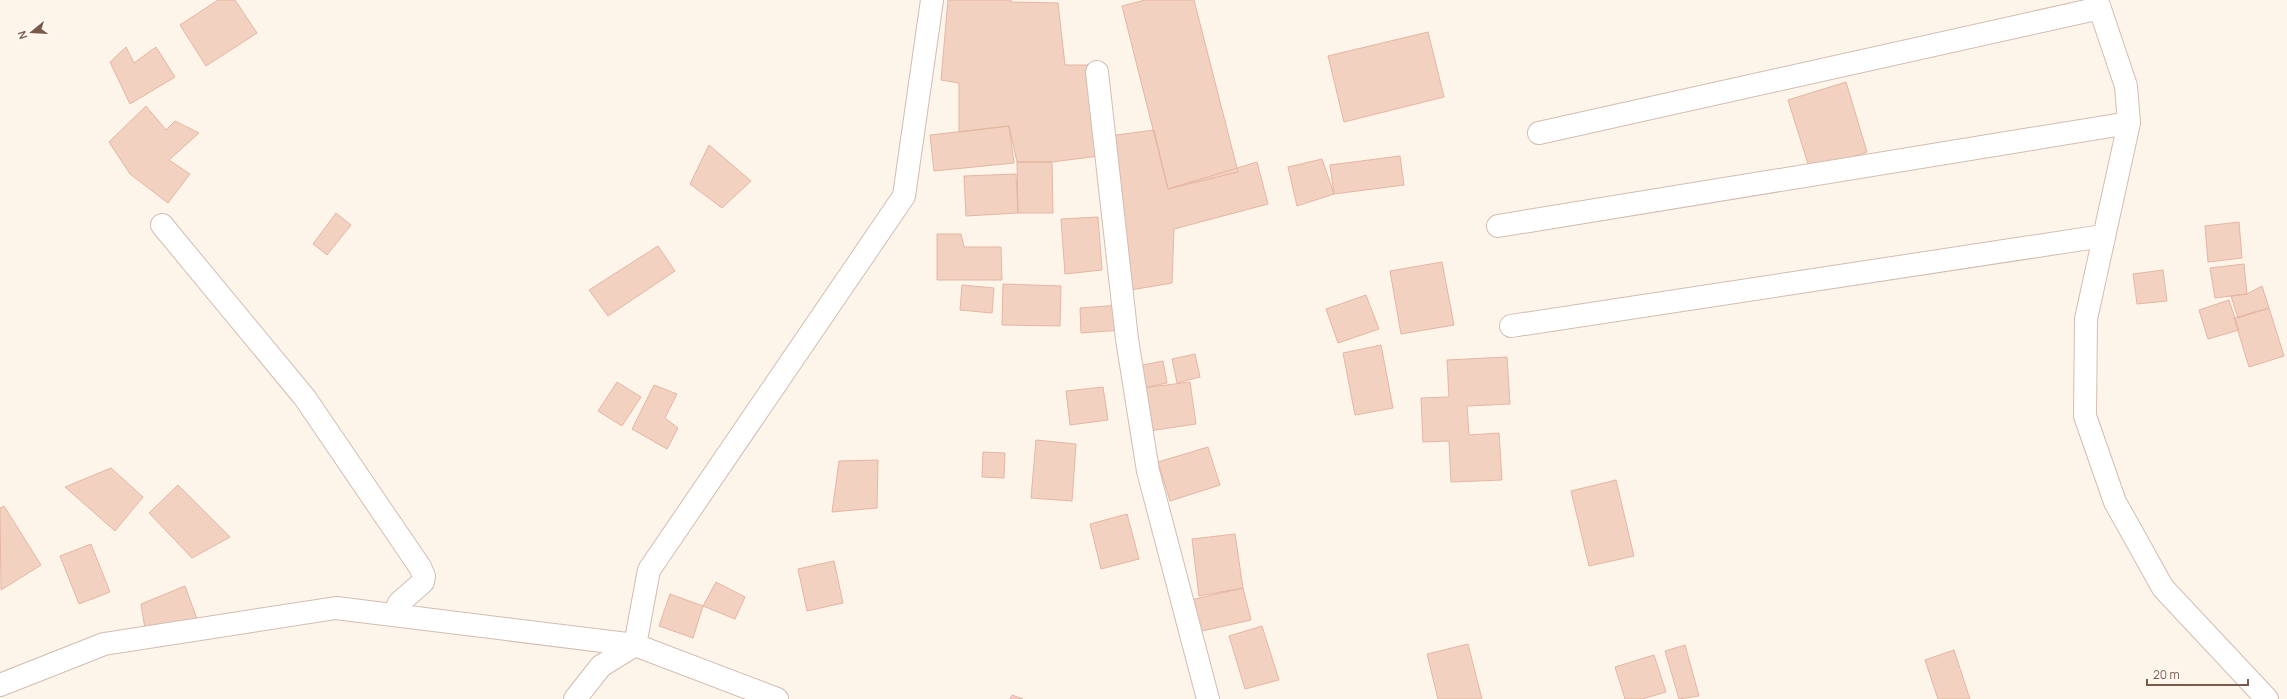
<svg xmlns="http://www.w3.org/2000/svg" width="2287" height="699" font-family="Manrope,sans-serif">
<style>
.building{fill:#f2d1c1;stroke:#e5b6a2}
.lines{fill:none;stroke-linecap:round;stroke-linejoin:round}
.minor-casing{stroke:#d2bdb2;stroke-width:24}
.minor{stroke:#fff;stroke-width:22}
</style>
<rect width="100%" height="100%" fill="#fdf4ea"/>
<path class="building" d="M218 0H235L257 33 206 66 180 25Z
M948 0H1011V2L1058 3 1065 65H1088L1099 156 1052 162H1017L1009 126 959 132V83L941 80Z
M1145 0H1194L1238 172 1168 189 1122 6Z
M1428 32 1444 97 1344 122 1328 56Z
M126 47 134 63 156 47 175 77 130 104 110 62Z
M1846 82 1867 152 1810 170 1788 100Z
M146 106 166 130 175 121 199 133 169 160 190 174 168 203 130 174 109 142Z
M1009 126 1014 163 934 171 930 135Z
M1154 130 1168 189 1257 162 1268 204 1174 229 1172 283 1125 291 1109 136Z
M709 145 751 181 722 208 690 184Z
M1400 156 1404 185 1334 194 1330 165Z
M1322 159 1334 194 1297 206 1288 167Z
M1017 162H1052L1053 213H1018Z
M1016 174 1018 213 966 216 964 176Z
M336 213 351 225 327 255 313 244Z
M1098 217 1102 270 1065 274 1061 219Z
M2239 222 2242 258 2208 262 2205 226Z
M937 234H961L964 247H1001L1002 280H937Z
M658 246 675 271 608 316 589 290Z
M1442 262 1454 325 1401 334 1390 271Z
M2244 264 2247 294 2215 298 2210 268Z
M2163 270 2167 301 2137 304 2133 274Z
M1003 284 1061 286 1060 326 1002 325Z
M962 285 994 288 992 313 960 310Z
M2262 286 2269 308 2238 318 2231 296 2247 294Z
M1366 295 1379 329 1338 343 1326 309Z
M2229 300 2239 330 2208 339 2199 310Z
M1120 305 1122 330 1081 333 1080 308Z
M2269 308 2284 356 2249 367 2234 318Z
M1381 345 1393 408 1355 415 1343 353Z
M1195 354 1200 377 1177 383 1172 359Z
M1507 357 1510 404 1467 406 1469 435 1499 433 1502 480 1451 482 1449 441 1423 442 1421 398 1449 397 1447 360Z
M1163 361 1167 383 1143 388 1138 366Z
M617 382 641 397 622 426 598 411Z
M1190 382 1196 424 1149 431 1143 388Z
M654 385 677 394 665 418 678 428 667 449 632 429Z
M1103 387 1108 420 1070 425 1066 391Z
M1036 440 1076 444 1072 501 1031 498Z
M1208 447 1220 485 1170 501 1158 462Z
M983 452 1005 453 1004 478 982 477Z
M878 460 877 508 832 512 839 461Z
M111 468 143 497 115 531 65 487Z
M1616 480 1634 556 1589 566 1571 491Z
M178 485 230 537 192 558 149 513Z
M4 506 41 565 1 590 0 508Z
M1127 514 1139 559 1101 569 1090 524Z
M1235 534 1243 588 1199 596 1192 539Z
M91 544 110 592 79 604 60 556Z
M834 561 843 603 807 611 798 569Z
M716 582 745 597 735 619 703 606Z
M185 586 197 619 145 629 141 604Z
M1243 588 1251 620 1193 633 1186 601Z
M670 594 703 606 693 638 659 626Z
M1262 626 1279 680 1245 689 1229 636Z
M1468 644 1482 699H1438L1427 654Z
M1685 645 1699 696 1679 699 1665 651Z
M1954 650 1970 699H1938L1925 660Z
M1654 655 1666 692 1642 699H1625L1615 667Z
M1012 695 1023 699H1010Z"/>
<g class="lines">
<g class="minor-casing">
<path id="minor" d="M2097 0 2126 86 2129 123 2086 319 2085 416 2115 502 2163 588 2267 699
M1097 72 1127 339 1148 471 1208 699
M1539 133 2100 8
M162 225 305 398 420 567 424 576 423 582 399 603 394 615
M1498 226 2129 123
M1511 326 2103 236
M0 685 104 644 336 608 635 645 777 699
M575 699 601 666 635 645 649 570 904 196 932 0"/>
</g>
<use href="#minor" class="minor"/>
</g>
<g transform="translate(32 32) rotate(252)" stroke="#fff8f1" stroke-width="3" paint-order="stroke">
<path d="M0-3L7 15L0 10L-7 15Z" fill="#78594c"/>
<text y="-6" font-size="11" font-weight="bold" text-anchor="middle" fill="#78594c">N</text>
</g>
<path d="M2147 679v6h101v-6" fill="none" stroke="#78594c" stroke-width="2"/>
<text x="2153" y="679" font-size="12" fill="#78594c" stroke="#fff8f1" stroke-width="3" paint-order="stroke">20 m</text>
</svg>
